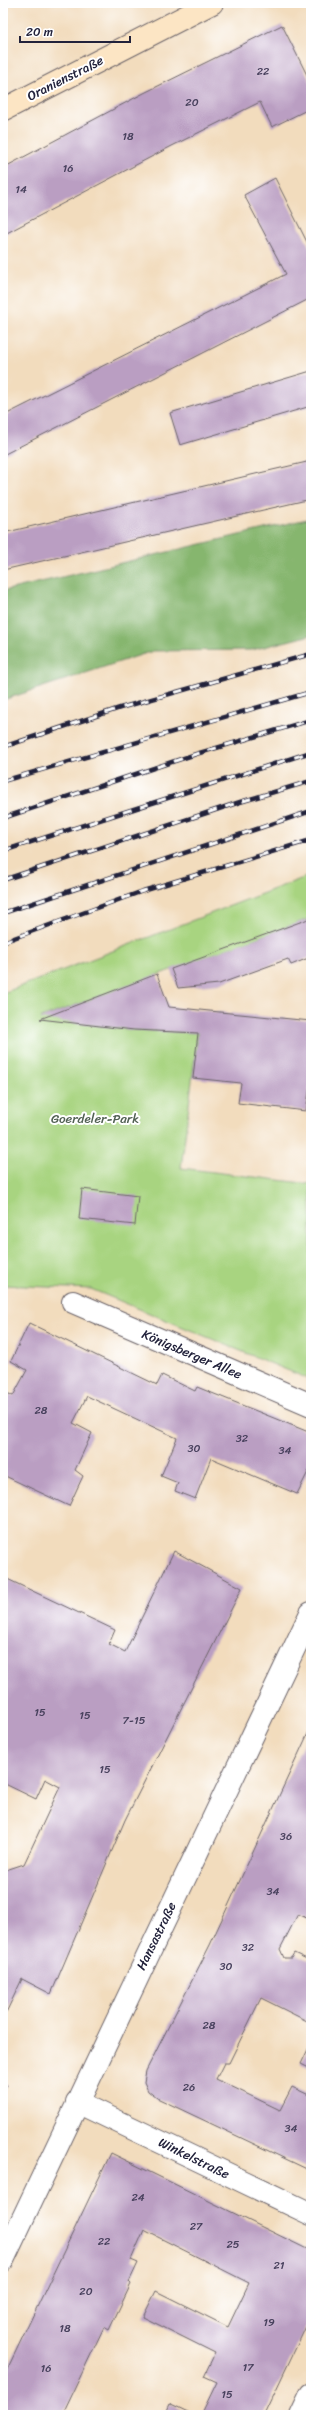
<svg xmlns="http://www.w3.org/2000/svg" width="314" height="2418" font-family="Sriracha,sans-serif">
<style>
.green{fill:#a8d480;stroke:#657b5e}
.forest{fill:#86b66e;stroke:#546c54}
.building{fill:#ba9ec2}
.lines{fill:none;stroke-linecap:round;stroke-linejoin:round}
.minor-casing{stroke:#6b6368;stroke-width:24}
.tertiary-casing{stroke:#6b6368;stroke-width:24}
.secondary-casing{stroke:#6b6368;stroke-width:24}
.minor{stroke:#fff;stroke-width:22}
.tertiary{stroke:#fff;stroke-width:22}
.secondary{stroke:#fce5c4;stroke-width:22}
.rail-casing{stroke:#22223b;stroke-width:4.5}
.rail{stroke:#fff;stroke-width:3;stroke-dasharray:9;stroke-linecap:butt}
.labels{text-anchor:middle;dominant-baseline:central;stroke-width:4;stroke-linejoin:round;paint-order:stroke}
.number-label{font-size:11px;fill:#48415d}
.street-label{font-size:13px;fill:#22223b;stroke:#fff}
.park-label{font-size:13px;fill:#516053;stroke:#fff}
</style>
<rect width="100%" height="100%" fill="#fff"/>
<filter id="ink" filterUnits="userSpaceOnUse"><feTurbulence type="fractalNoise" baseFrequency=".025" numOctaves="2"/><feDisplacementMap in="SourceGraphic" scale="8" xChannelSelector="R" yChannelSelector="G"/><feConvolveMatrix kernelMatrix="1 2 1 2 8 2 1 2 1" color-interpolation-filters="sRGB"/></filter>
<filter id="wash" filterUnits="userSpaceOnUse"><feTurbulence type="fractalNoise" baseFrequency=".012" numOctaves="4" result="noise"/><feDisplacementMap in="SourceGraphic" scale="16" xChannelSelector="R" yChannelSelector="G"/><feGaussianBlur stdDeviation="0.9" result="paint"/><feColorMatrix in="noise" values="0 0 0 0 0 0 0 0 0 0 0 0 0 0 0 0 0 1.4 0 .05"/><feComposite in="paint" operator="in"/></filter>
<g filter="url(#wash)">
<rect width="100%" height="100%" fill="#f2dcbd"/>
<path class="green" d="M311 875V918L41 1018 134 1030 198 1033 181 1168 311 1184V1380L91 1289 3 1285V993Z"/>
<path class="forest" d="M311 518V635L252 650 153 651 3 700V591Z"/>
<g id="blocks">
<path class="building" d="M282 25 311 83V108L272 127 260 102 170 147 3 235V168L144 93Z
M275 178 311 250V298L3 455V416L286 274 244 195Z
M311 371V406L180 445 170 413Z
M311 461V499L3 570V533Z
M311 918V957L291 965 288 959 219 984 178 988 171 969Z
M157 974 169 1007 311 1021V1079L306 1111 238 1103 241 1083 193 1078 198 1033 134 1030 40 1019Z
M82 1189 138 1196 135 1225 79 1219Z
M29 1323 157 1385 162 1375 195 1391 197 1387 311 1433V1466L297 1494 211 1458 195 1499 175 1491 178 1483 161 1476 177 1438 87 1396 73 1423 92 1433 75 1470 83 1476 69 1506 3 1475V1391L13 1396 27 1370 11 1361Z
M174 1551 242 1588 125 1820 51 1994 22 1979 3 2019V1871L24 1864 60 1787 45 1779 36 1799 3 1783V1577L115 1630 109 1644 125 1652Z
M311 1727V1920L298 1914 280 1949 284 1958H291L294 1953 311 1961V2023L261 1998 229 2063H224L216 2079 280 2110 292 2087 311 2096V2171L157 2098 148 2091 144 2082 146 2071 210 1945Z
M311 2043V2069L301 2064Z
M3 2082 7 2085 3 2094Z
M111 2153 311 2251V2316L264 2415H201L217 2382 204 2376 215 2353 143 2317 156 2291 228 2327 249 2283 144 2230 131 2260 138 2263 129 2282 131 2284 109 2330 104 2327 63 2413 66 2415H3V2378Z
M169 2404 192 2415H164Z"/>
</g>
</g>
<g filter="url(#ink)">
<use href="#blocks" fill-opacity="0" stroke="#6b6368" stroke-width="1"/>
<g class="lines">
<g class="minor-casing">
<path id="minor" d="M73 1302 311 1405
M77 2102 311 2214
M301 2415 311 2394"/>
</g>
<g class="tertiary-casing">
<path id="tertiary" d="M3 2260 311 1613"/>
</g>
<g class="secondary-casing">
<path id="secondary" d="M3 110 212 3"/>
</g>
<use href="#minor" class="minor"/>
<use href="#tertiary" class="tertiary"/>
<use href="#secondary" class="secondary"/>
<g class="rail-casing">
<path id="rail" d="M3 747 120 708 311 654
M3 781 311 692
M3 818 196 754 311 720
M3 851 311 752
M3 880 240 802 311 781
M3 913 311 811
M3 942 143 891 311 840"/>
</g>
<use href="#rail" class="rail"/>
</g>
</g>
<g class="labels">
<g class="number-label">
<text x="263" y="71">22</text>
<text x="192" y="102">20</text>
<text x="128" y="136">18</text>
<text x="68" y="168">16</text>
<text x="21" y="189">14</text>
<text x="41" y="1410">28</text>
<text x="242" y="1438">32</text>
<text x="194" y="1448">30</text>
<text x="285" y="1450">34</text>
<text x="40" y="1712">15</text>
<text x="85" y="1715">15</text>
<text x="134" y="1720">7-15</text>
<text x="105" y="1769">15</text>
<text x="286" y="1836">36</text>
<text x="273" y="1891">34</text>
<text x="248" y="1947">32</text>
<text x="226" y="1966">30</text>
<text x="209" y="2025">28</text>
<text x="189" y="2087">26</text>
<text x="291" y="2128">34</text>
<text x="138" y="2197">24</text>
<text x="196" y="2226">27</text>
<text x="104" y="2241">22</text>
<text x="233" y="2244">25</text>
<text x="279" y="2265">21</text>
<text x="86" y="2291">20</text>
<text x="269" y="2322">19</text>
<text x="65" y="2328">18</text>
<text x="248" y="2367">17</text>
<text x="46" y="2368">16</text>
<text x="227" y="2394">15</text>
</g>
<g class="street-label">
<text transform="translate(65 78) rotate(-27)">Oranienstraße</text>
<text transform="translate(192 1354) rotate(23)">Königsberger Allee</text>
<text transform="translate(156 1936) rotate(-64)">Hansastraße</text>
<text transform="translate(194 2158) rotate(26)">Winkelstraße</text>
</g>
<g class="park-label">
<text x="95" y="1118">Goerdeler-Park</text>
</g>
</g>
<rect width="314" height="2418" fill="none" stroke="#fff" stroke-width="16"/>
<path d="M20 36v6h110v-6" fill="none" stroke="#22223b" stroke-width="2"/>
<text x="26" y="36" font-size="12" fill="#22223b" stroke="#ffffff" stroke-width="3" paint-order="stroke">20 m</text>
</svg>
